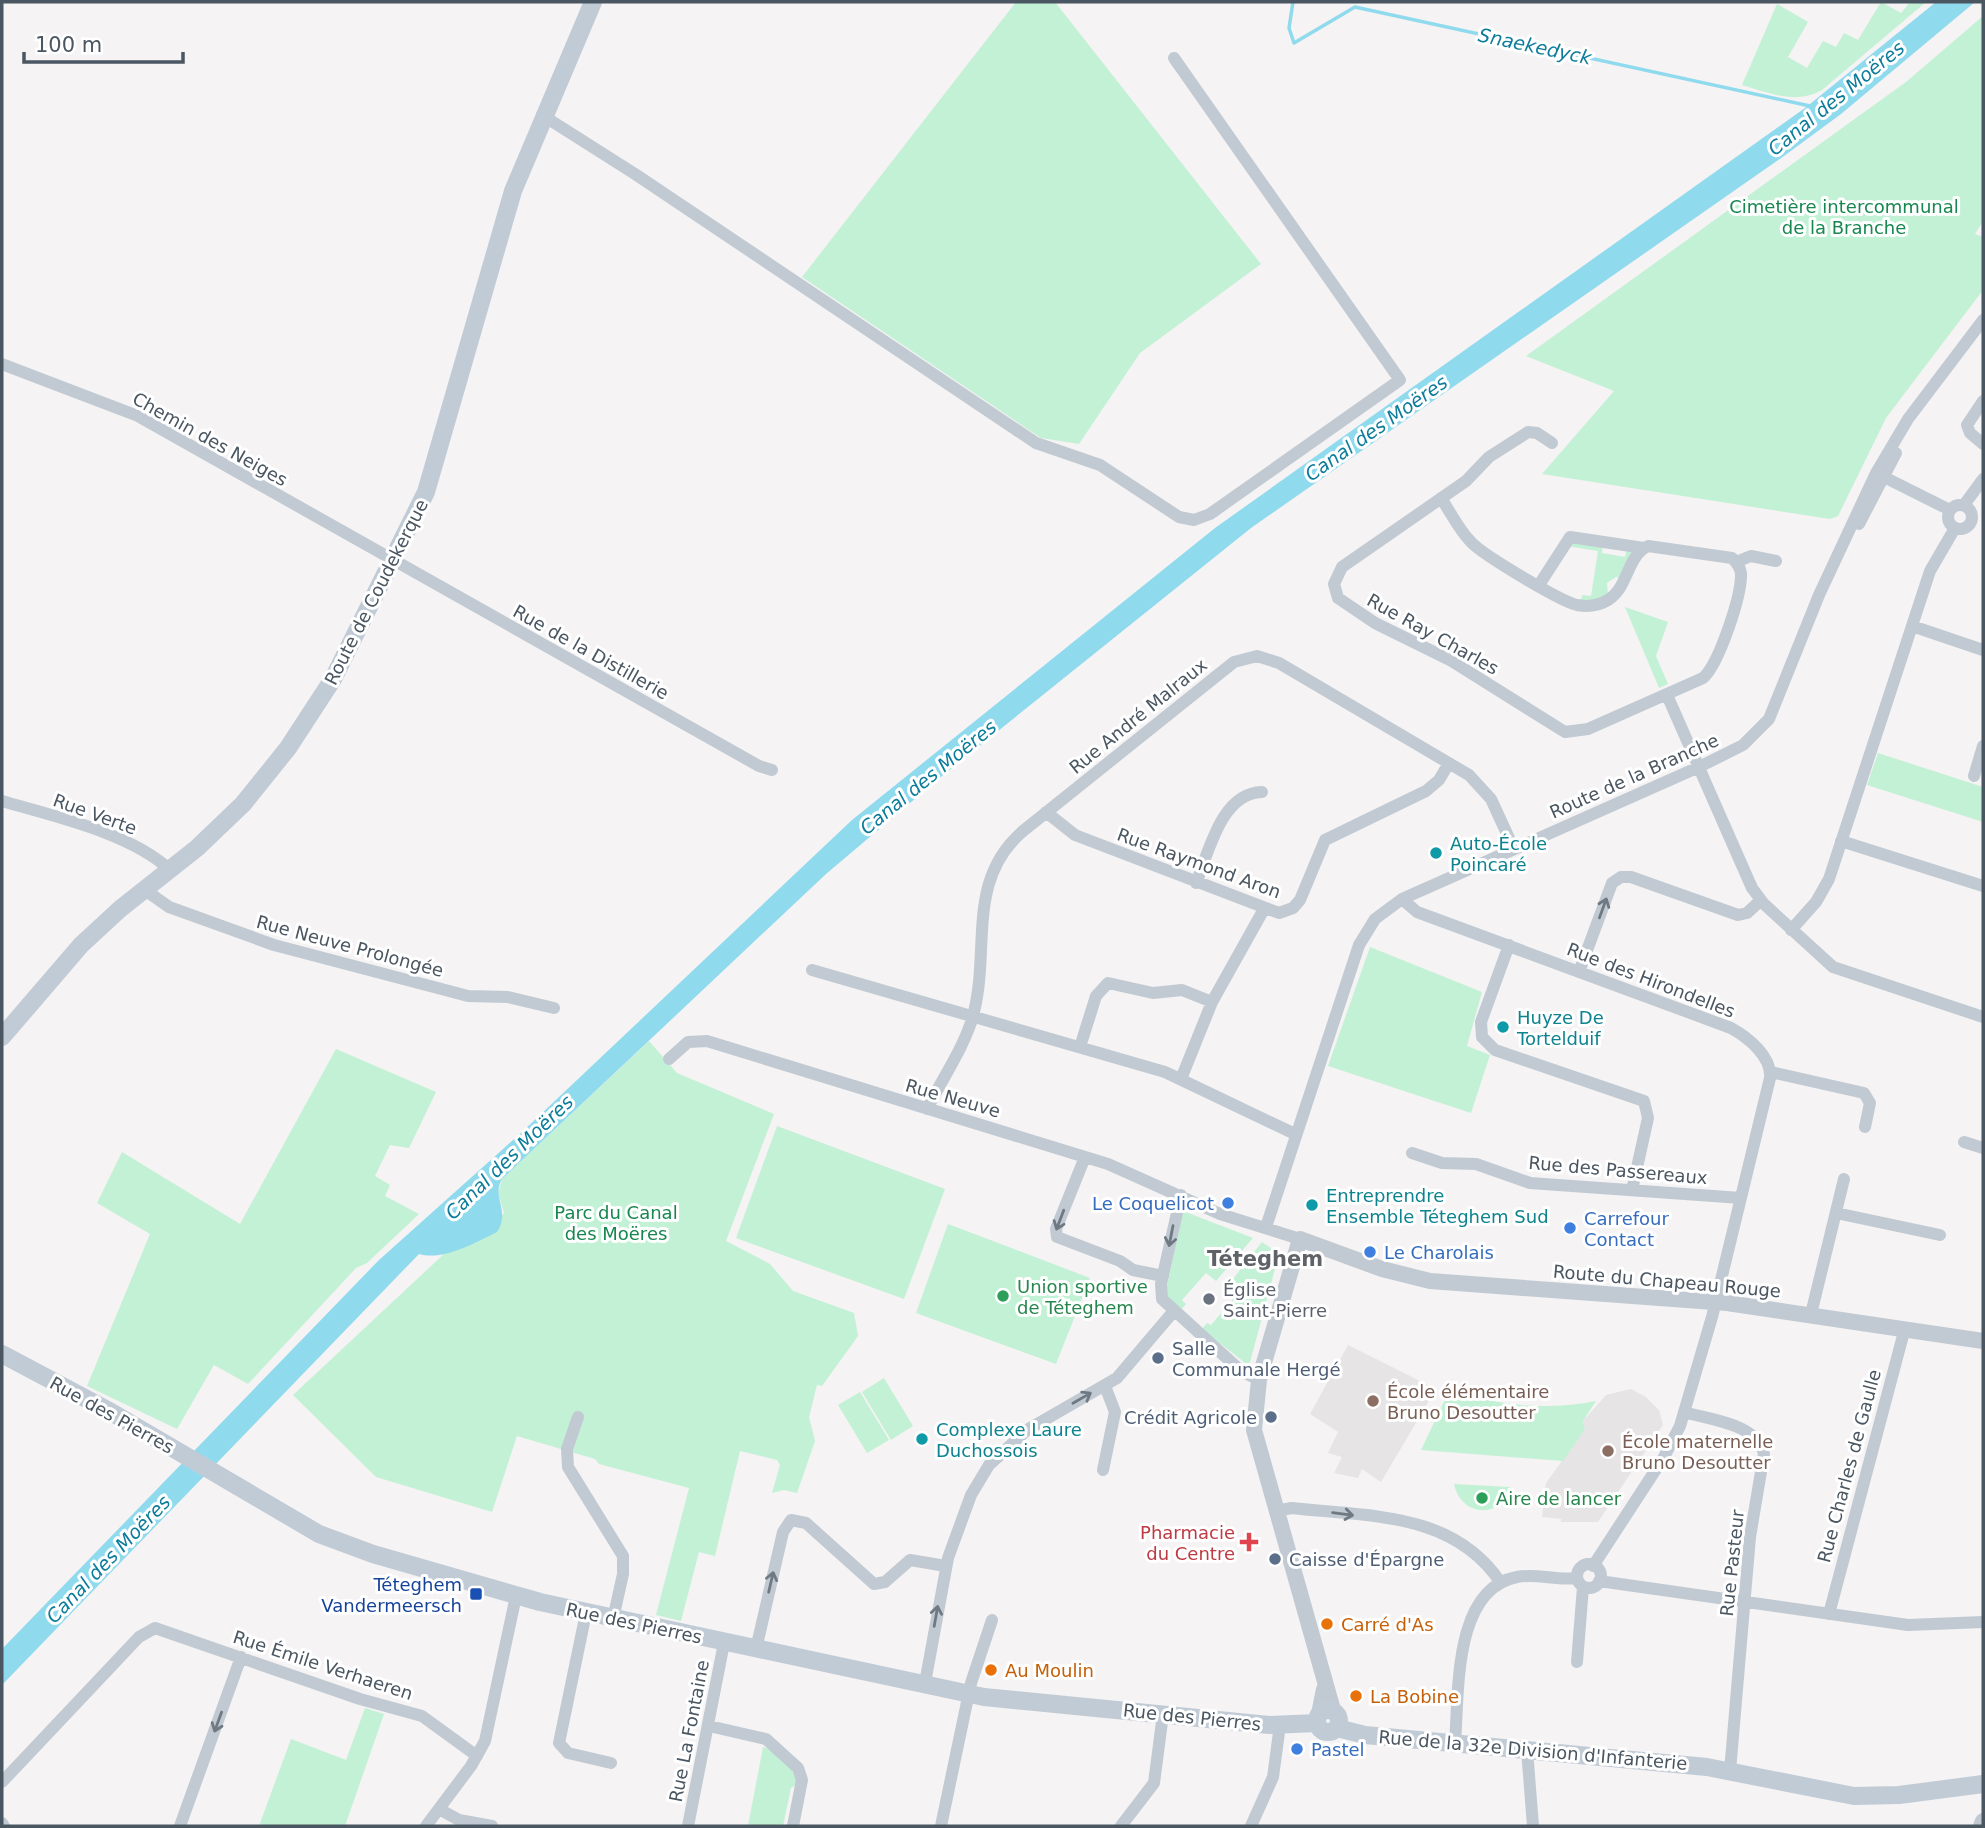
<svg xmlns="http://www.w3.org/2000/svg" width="1985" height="1828" font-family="'DejaVu Sans',sans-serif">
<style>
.education{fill:#e6e4e5}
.green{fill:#c3f1d5}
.water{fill:#90daee}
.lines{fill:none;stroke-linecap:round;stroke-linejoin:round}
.stream{stroke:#90daee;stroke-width:3.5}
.minor{stroke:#c1cad2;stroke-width:12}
.tertiary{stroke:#c1cad2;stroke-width:16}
.secondary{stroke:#c1cbd6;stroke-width:18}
.oneway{stroke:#6e7983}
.culture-dot{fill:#0f9aa8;stroke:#fff;stroke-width:2.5}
.shop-dot{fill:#3f7fe0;stroke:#fff;stroke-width:2.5}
.leisure-dot{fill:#2e9e5b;stroke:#fff;stroke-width:2.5}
.worship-dot{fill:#6b7280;stroke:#fff;stroke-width:2.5}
.service-dot{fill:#5c6f8a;stroke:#fff;stroke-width:2.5}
.education-dot{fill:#8d6e63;stroke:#fff;stroke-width:2.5}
.health-dot{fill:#e0444e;stroke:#fff;stroke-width:2.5}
.transit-dot{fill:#1a4fb4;stroke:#fff;stroke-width:2.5}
.food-dot{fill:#e8710a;stroke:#fff;stroke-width:2.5}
.labels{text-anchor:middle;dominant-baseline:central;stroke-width:6;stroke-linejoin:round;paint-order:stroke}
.park-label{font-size:18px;fill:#17864f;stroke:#fff}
.street-label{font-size:18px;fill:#4a5661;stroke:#fff}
.culture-label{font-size:18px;fill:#0d838f;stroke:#fff;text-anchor:start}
.shop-label{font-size:18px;fill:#366cbe;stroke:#fff;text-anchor:start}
.leisure-label{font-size:18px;fill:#27864d;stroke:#fff;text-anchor:start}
.worship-label{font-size:18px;fill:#5b616d;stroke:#fff;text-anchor:start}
.service-label{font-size:18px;fill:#4e5e75;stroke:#fff;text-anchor:start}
.education-label{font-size:18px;fill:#785e54;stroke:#fff;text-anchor:start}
.health-label{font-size:18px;fill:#be3a42;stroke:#fff;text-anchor:end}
.transit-label{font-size:18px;fill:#164399;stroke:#fff;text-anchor:end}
.food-label{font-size:18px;fill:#c56008;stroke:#fff;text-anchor:start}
.water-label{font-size:19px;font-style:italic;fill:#0c7c9b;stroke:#fff}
.quarter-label{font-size:21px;font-weight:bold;fill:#5f6368;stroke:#fff}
</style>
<rect width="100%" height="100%" fill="#f5f3f3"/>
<path class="education" d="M1348 1345 1436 1389 1381 1482 1362 1469 1358 1478 1334 1473 1342 1457 1328 1453 1338 1432 1310 1414Z
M1631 1389 1646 1397 1659 1410 1663 1425 1598 1522H1561V1519L1542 1517 1546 1483 1585 1429 1583 1421 1606 1395Z"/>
<path class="green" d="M1016 2H1055L1261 264 1140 353 1079 444 1041 438 802 277Z
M1881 2 1901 13 1910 2H1926L1822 90C1795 105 1770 93 1742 85L1777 4 1808 22 1788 57 1807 68 1823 41 1836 47 1844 33 1858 40Z
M1983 16V221L1975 234 1983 237V290L1886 418 1838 516 1830 519 1542 474 1614 391 1526 356 1906 82Z
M1570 542 1603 545 1602 553 1625 557 1627 548 1632 553 1623 579 1616 577 1607 583 1608 596 1599 600 1581 601 1582 595 1591 596 1598 551 1567 546Z
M1625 607 1668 622 1656 656 1668 684 1659 688Z
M1878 753 1983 787V822L1867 785Z
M1370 947 1482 992 1467 1046 1490 1055 1471 1113 1328 1066Z
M649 1041 677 1073 774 1114 726 1241 770 1264 793 1291 854 1313 858 1336 822 1386 817 1385 809 1417 815 1441 797 1493 784 1490 772 1493 780 1465 777 1460 740 1451 715 1556 699 1552 681 1621 656 1615 689 1488 599 1464 595 1459 517 1436 492 1512 376 1477 293 1395 445 1253 479 1240 504 1213 498 1193 502 1179Z
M336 1049 436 1092 409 1148 390 1145 375 1176 390 1185 385 1196 419 1214 367 1263 356 1268 248 1384 214 1365 177 1429 87 1386 150 1234 97 1203 122 1152 240 1224Z
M777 1126 945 1189 904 1299 736 1238Z
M1183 1211 1253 1238 1216 1281 1206 1273 1182 1300 1186 1304 1180 1311 1165 1295Z
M948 1224 1090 1278 1056 1364 916 1313Z
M1262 1242 1279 1254 1249 1366 1202 1329 1207 1323 1211 1325 1235 1297 1226 1288Z
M884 1378 913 1426 891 1440 862 1392Z
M1450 1389C1495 1406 1549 1411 1596 1401L1583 1421 1585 1429 1563 1461 1421 1450Z
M860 1392 889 1440 867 1453 838 1405Z
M1454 1484 1510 1487C1502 1520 1461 1517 1454 1484Z
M365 1708 384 1714 345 1826H259L291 1739 346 1760Z
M763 1747 774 1751 797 1776 796 1785 791 1788 783 1826H748Z"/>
<path class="water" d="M1936 2H1975L1841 114 1784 156 1251 528 942 776 826 874 502 1179C491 1197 511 1211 497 1232 475 1243 443 1261 419 1254L2 1685V1649L379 1260 522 1132 852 820 1215 528 1805 108Z"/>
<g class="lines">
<path class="stream" d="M1293 2 1289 28 1294 43 1355 7 1810 106"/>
<path class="minor" d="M542 115 635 174 1036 443 1100 465 1179 517 1194 520 1210 514 1400 380 1174 58
M2 364 138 416 759 766 772 770
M1983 401 1967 425 1970 433 1983 444
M1878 474 1950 510
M1441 498C1451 513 1459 530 1471 542 1483 555 1560 601 1577 605 1588 607 1598 606 1608 600 1629 587 1626 557 1648 546L1732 558C1736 562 1740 566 1741 573 1742 595 1719 664 1703 678L1588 729 1565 732 1450 660 1375 623 1338 598 1334 584 1342 567 1466 481 1489 457 1528 432 1537 433 1552 443
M1948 517a12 12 0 1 1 24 0a12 12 0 1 1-24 0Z
M1964 505 1983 479
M1859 524 1896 453
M1736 562 1751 556 1776 561
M1539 585 1570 537 1644 548
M1912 626 1983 650
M1667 695 1752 888 1764 904 1833 967 1983 1017
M1974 776 1983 746
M2 801C53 816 131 833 170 870
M1046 812 1075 835 1279 913 1293 908 1300 900 1325 840 1426 791 1439 780 1449 763
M1841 841 1983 886
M1196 883C1209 852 1221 793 1262 792
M145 890 169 907 274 945 468 996 508 997 554 1008
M1402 899 1417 912 1731 1028C1749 1038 1772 1057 1770 1078L1712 1317 1680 1426 1664 1457 1593 1566
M1791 930 1816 902 1829 879 1930 571 1955 528
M1509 945 1481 1022 1482 1037 1495 1050 1644 1101 1648 1118 1632 1190
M812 970 1165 1072 1295 1134
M1579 972 1612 883 1621 877H1631L1738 915 1747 913 1760 901
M1080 1047 1096 996 1108 983 1153 993 1182 990 1212 1002
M669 1059 688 1042 707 1041 1108 1164 1220 1214 1300 1239
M1771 1072 1864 1093 1870 1103 1865 1127
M1181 1079 1212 1002 1264 909
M927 1109C942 1079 966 1045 974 1012 990 947 966 880 1023 831L1234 662 1257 656 1279 663 1469 775 1491 799 1514 849
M1964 1142 1983 1148
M1412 1153 1442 1163 1476 1164 1530 1183 1741 1198
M1085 1157 1056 1229 1057 1237 1120 1261 1133 1270 1163 1276
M1181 1195 1161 1284 1162 1299 1241 1371 1259 1380
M1836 1213 1940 1235
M1266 1227 1359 945 1375 919 1402 899 1699 767 1743 745 1769 719 1819 595 1876 473 1908 419 1983 320
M1811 1314 1844 1179
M1684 1412C1710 1420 1757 1423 1764 1454L1750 1537 1730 1771
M578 1417 567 1449 568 1467 623 1556V1574L613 1619
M1103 1470 1115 1412 1105 1386
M1275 1511 1292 1508C1369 1517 1453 1511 1501 1583
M1577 1576a12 12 0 1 1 24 0a12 12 0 1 1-24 0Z
M1599 1581 1908 1625 1983 1622
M586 1613 559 1743 568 1753 611 1763
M1829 1614 1905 1328
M756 1649 783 1532 791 1520 806 1523 874 1584 885 1582 910 1560 946 1566
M1577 1662 1583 1587
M925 1683 948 1558 971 1495 989 1465 1027 1430 1117 1378 1173 1312
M709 1726 766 1739 798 1768 802 1780 793 1826
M1455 1743C1459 1692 1453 1589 1517 1577 1537 1573 1557 1581 1577 1578
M1527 1750 1533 1826
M2 1782 139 1637 155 1628 360 1699 422 1716 477 1756
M439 1809 459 1820 492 1826
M2 1823 4 1826
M180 1826 241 1657
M426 1826 471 1766 485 1741 516 1596
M688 1826 724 1643
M941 1826 971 1683 992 1620
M1121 1826 1154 1783 1163 1714
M1251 1826 1273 1777 1280 1725"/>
<path class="tertiary" d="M1333 1710 1254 1430 1259 1380 1300 1239 1382 1269 1430 1281 1727 1303 1983 1341
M1319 1714 1324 1689
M1981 1826 1983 1821"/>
<path class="secondary" d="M2 1037 81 945 120 909 197 848 243 804 288 748 333 679 426 492 513 191 593 2
M2 1354 111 1412 319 1534 373 1554 540 1602 984 1697 1269 1725 1317 1723
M1317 1721a11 11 0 1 1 22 0a11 11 0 1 1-22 0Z
M1337 1728 1365 1735 1707 1767 1854 1796 1899 1795 1983 1784"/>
</g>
<defs><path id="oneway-shaft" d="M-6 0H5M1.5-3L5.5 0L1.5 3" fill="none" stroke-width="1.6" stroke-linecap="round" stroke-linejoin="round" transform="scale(1.75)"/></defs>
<g class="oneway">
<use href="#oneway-shaft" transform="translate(1603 908) rotate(-70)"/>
<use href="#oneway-shaft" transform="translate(1060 1220) rotate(111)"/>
<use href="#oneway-shaft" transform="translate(1171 1236) rotate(101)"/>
<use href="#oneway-shaft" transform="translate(1082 1398) rotate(-30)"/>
<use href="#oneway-shaft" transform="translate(1343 1514) rotate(7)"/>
<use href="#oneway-shaft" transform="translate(771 1582) rotate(-77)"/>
<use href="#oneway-shaft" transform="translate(936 1616) rotate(-80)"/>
<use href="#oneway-shaft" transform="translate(218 1722) rotate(110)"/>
</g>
<g class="culture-dot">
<circle cx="1436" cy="853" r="7"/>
<circle cx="1503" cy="1027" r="7"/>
<circle cx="1312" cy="1205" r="7"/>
<circle cx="922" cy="1439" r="7"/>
</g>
<g class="shop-dot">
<circle cx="1228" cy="1203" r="7"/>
<circle cx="1570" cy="1228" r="7"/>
<circle cx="1370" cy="1252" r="7"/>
<circle cx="1297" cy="1749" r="7"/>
</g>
<g class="leisure-dot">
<circle cx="1003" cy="1296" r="7"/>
<circle cx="1482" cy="1498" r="7"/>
</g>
<circle class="worship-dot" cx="1209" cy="1299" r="7"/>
<g class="service-dot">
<circle cx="1158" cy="1358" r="7"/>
<circle cx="1271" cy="1417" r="7"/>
<circle cx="1275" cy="1559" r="7"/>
</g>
<g class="education-dot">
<circle cx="1373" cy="1401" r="7"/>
<circle cx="1608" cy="1451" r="7"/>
</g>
<path class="health-dot" d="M1245.5 1531.5h7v7h7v7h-7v7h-7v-7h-7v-7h7z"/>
<rect class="transit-dot" x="469" y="1587" width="14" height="14" rx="3.5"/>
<g class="food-dot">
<circle cx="1327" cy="1624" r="7"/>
<circle cx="991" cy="1670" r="7"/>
<circle cx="1356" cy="1696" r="7"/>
</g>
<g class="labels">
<g class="park-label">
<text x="1844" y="206">Cimetière intercommunal<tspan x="1844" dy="21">de la Branche</tspan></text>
<text x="616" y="1212">Parc du Canal<tspan x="616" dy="21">des Moëres</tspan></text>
</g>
<g class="street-label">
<text transform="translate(210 439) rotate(29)">Chemin des Neiges</text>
<text transform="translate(376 592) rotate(-63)">Route de Coudekerque</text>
<text transform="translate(1433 634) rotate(29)">Rue Ray Charles</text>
<text transform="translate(591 652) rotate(29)">Rue de la Distillerie</text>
<text transform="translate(1138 716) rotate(-39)">Rue André Malraux</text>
<text transform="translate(1634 776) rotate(-24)">Route de la Branche</text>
<text transform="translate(95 814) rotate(20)">Rue Verte</text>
<text transform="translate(1199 863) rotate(20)">Rue Raymond Aron</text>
<text transform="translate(350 946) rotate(15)">Rue Neuve Prolongée</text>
<text transform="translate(1651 980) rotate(21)">Rue des Hirondelles</text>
<text transform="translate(953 1098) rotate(16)">Rue Neuve</text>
<text transform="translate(1618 1170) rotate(5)">Rue des Passereaux</text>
<text transform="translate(1667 1281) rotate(5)">Route du Chapeau Rouge</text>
<text transform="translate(112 1415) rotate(29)">Rue des Pierres</text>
<text transform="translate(1849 1466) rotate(-75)">Rue Charles de Gaulle</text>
<text transform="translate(1732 1563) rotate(-84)">Rue Pasteur</text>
<text transform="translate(634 1623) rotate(12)">Rue des Pierres</text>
<text transform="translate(323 1665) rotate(18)">Rue Émile Verhaeren</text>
<text transform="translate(1192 1717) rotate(6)">Rue des Pierres</text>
<text transform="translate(689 1731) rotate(-79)">Rue La Fontaine</text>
<text transform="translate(1533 1750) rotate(5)">Rue de la 32e Division d'Infanterie</text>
</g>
<g class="culture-label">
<text x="1450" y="843">Auto-École<tspan x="1450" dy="21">Poincaré</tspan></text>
<text x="1517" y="1017">Huyze De<tspan x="1517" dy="21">Tortelduif</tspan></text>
<text x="1326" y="1195">Entreprendre<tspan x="1326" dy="21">Ensemble Téteghem Sud</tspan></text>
<text x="936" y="1429">Complexe Laure<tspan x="936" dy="21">Duchossois</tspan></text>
</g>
<g class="shop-label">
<text x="1214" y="1203" text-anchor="end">Le Coquelicot</text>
<text x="1584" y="1218">Carrefour<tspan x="1584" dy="21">Contact</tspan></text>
<text x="1384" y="1252">Le Charolais</text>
<text x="1311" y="1749">Pastel</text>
</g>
<g class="leisure-label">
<text x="1017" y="1286">Union sportive<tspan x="1017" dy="21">de Téteghem</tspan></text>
<text x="1496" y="1498">Aire de lancer</text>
</g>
<g class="worship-label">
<text x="1223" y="1289">Église<tspan x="1223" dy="21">Saint-Pierre</tspan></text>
</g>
<g class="service-label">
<text x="1172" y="1348">Salle<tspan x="1172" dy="21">Communale Hergé</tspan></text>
<text x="1257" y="1417" text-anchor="end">Crédit Agricole</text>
<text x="1289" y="1559">Caisse d'Épargne</text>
</g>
<g class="education-label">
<text x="1387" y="1391">École élémentaire<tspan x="1387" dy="21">Bruno Desoutter</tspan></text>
<text x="1622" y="1441">École maternelle<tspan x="1622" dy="21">Bruno Desoutter</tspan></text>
</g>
<g class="health-label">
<text x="1235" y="1532">Pharmacie<tspan x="1235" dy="21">du Centre</tspan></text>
</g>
<g class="transit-label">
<text x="462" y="1584">Téteghem<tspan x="462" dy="21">Vandermeersch</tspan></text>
</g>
<g class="food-label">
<text x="1341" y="1624">Carré d'As</text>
<text x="1005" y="1670">Au Moulin</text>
<text x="1370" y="1696">La Bobine</text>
</g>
<g class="water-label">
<text transform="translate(1535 46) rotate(12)">Snaekedyck</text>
<text transform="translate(1836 98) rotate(-39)">Canal des Moëres</text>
<text transform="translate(1376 428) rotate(-35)">Canal des Moëres</text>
<text transform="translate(928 777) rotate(-39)">Canal des Moëres</text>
<text transform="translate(509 1157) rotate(-44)">Canal des Moëres</text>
<text transform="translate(108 1559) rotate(-46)">Canal des Moëres</text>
</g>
<g class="quarter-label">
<text x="1265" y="1259">Téteghem</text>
</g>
</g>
<rect width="1985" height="1828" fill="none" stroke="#4a5661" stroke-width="7"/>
<path d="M24 52v10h159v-10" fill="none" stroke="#4a5661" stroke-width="3.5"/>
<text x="35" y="52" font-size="21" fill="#4a5661" stroke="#ffffff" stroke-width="5" paint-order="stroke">100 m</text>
</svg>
